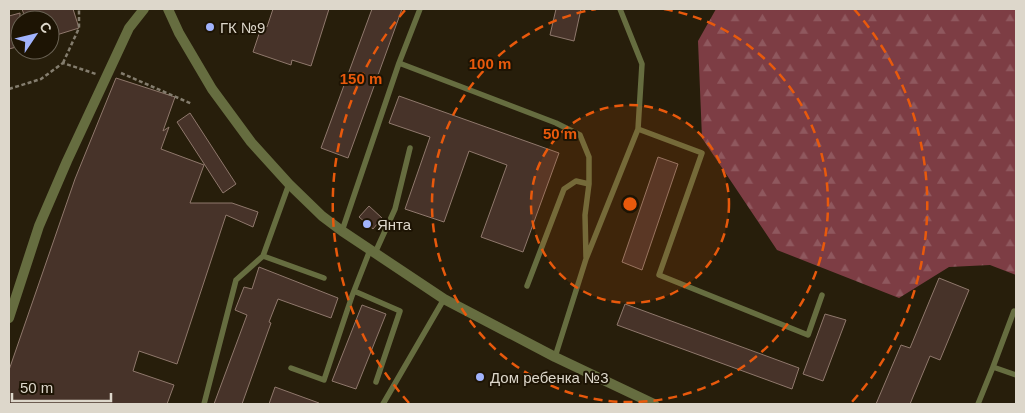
<svg xmlns="http://www.w3.org/2000/svg" width="1025" height="413" font-family="Arial,sans-serif">
<style>
.forest{fill:url(#forest-firs)}
.building{fill:#473329;stroke:#8f786c}
.lines{fill:none;stroke-linecap:round;stroke-linejoin:round}
.path{stroke:#847d6e;stroke-width:2.5;stroke-dasharray:4 2.5;stroke-linecap:butt}
.lane{stroke:#666d40;stroke-width:5.5}
.street{stroke:#666d40;stroke-width:10}
.ring{fill:none;stroke:#e8590c;stroke-width:2.5;stroke-dasharray:9 6}
.poi-dot{fill:#a1b3fd;stroke:#1d1404;stroke-width:2}
.labels{text-anchor:middle;dominant-baseline:central;stroke-width:4;stroke-linejoin:round;paint-order:stroke}
.poi-label{font-size:15px;fill:#ddd7cb;stroke:#1d1404;text-anchor:start}
.centre{fill:#e8590c;stroke:#1d1404;stroke-width:2.5}
.ring-label{font-size:15px;text-anchor:middle;font-weight:bold;fill:#e8590c;stroke:#1d1404;stroke-width:4;stroke-linejoin:round;paint-order:stroke}
</style>
<defs>
<pattern id="forest-firs" width="22" height="20" patternUnits="userSpaceOnUse" patternTransform="scale(1.25)"><rect width="22" height="20" fill="#7d3d44"/><path d="M5 1l3.5 6h-7zM16 11l3.5 6h-7z" fill="#8f585e"/></pattern>
</defs>
<rect width="100%" height="100%" fill="#271e0b"/>
<path class="forest" d="M716 9H1016V275L990 265 949 267 899 298 777 250 702 138 698 41Z"/>
<path class="building" d="M22 9H73L79 28 50 37V20H26Z
M273 9H329L311 66 292 60 291 65 253 52 262 25 267 27Z
M372 9H402L348 158 321 148Z
M556 9H581L574 41 550 35Z
M20 13V46L9 49V16Z
M116 78 175 97 163 131 169 127 161 149 204 165 190 203H232L258 212 253 227 226 215 177 364 139 351 133 371 174 385 167 404H9V370L75 179Z
M399 96 559 153 523 252 481 237 507 165 469 151 444 222 405 209 430 137 389 123Z
M190 113 236 184 223 193 177 122Z
M658 157 678 164 642 270 622 262Z
M369 206 382 218 373 229 359 217Z
M259 267 338 298 331 318 278 299 269 322 271 323 242 404H214L247 315 235 310 244 287 252 289Z
M939 278 969 290 940 360 930 356 910 404H876L901 345 910 348Z
M625 304 799 368 792 389 617 325Z
M362 305 386 314 356 389 332 381Z
M825 314 846 320 823 381 803 374Z
M275 387 319 403V404H269Z"/>
<g class="lines">
<path class="path" d="M63 63 79 28V9
M121 73 192 104
M9 89 41 79 63 63 96 74"/>
<path class="lane" d="M399 63 556 123 580 135 589 157V184L585 215 586 257
M638 129 702 153 659 275 808 335 822 295
M289 184 263 256 324 278
M342 231 399 63 420 9
M375 253 395 209 410 148
M527 286 564 189 576 181 589 184
M354 291 400 311 376 382
M1016 312 1014 311 993 367 1016 375
M555 357 586 259 638 129 642 64 620 9
M291 368 324 380 352 296 370 250
M204 404 236 280 263 256
M383 404 444 299
M978 404 993 367"/>
<path class="street" d="M168 9 179 33 212 89 251 142 289 184 322 216 342 231 444 299 555 357 654 404
M9 318 39 226 67 161 129 28 144 9"/>
</g>
<circle cx="630" cy="204" r="99" fill="#e8590c" fill-opacity=".12"/>
<g class="ring">
<circle cx="630" cy="204" r="99"/>
<path d="M664 9A198 198 0 1 1 596 9"/>
<path d="M409 403A297 297 0 0 1 406 9M854 9A297 297 0 0 1 851 403"/>
</g>
<g class="poi-dot">
<circle cx="210" cy="27" r="5"/>
<circle cx="367" cy="224" r="5"/>
<circle cx="480" cy="377" r="5"/>
</g>
<g class="labels">
<g class="poi-label">
<text x="220" y="27">ГК №9</text>
<text x="377" y="224">Янта</text>
<text x="490" y="377">Дом ребенка №3</text>
</g>
</g>
<circle cx="630" cy="204" r="8" class="centre"/>
<g class="ring-label">
<text x="490" y="69">100 m</text>
<text x="361" y="84">150 m</text>
<text x="560" y="139">50 m</text>
</g>
<rect width="1025" height="413" fill="none" stroke="#ddd7cb" stroke-width="20"/>
<g transform="translate(35 35) rotate(55)"><circle r="24" fill="#1d1404" stroke="#6a6254"/>
<path d="M0-4L9 19L0 12L-9 19Z" fill="#a1b3fd"/>
<text y="-8" font-size="14" font-weight="bold" text-anchor="middle" fill="#ddd7cb">С</text>
</g>
<path d="M12 393v8h99v-8" fill="none" stroke="#ddd7cb" stroke-width="2.5"/>
<text x="20" y="393" font-size="15" fill="#ddd7cb" stroke="#1d1404" stroke-width="4" paint-order="stroke">50 m</text>
</svg>
